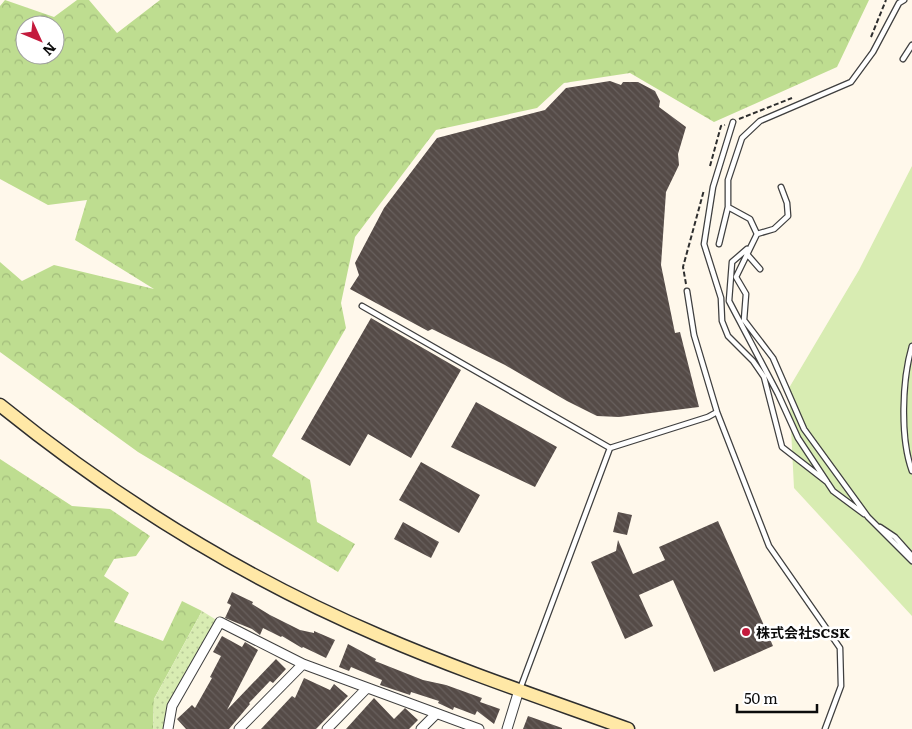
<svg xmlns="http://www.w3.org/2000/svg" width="912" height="729" font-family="Literata,'Noto Sans JP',serif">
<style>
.grass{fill:#d8ecb2}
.forest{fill:url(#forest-crowns);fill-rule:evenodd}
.park{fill:url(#park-dots)}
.building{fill:url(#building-back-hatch)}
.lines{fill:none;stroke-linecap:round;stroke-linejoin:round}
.lane-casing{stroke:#3f3f3f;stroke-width:7}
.street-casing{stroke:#3f3f3f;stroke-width:11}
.secondary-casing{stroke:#2e2e2e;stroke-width:15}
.path{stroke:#2e2e2e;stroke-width:2;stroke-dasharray:5 2.5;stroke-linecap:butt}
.lane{stroke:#fff;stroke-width:4.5}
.street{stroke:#fff;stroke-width:9}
.secondary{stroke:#ffe8a6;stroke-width:12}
.poi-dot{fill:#c41b3d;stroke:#fff;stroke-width:2}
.labels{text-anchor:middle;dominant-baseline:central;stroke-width:5;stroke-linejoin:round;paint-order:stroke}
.poi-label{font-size:14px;font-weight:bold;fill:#0c0c0c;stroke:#fff;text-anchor:start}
</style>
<defs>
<pattern id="forest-crowns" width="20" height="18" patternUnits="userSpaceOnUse" patternTransform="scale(1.25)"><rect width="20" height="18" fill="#bedd90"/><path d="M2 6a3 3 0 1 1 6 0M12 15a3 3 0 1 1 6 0" fill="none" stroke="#a2bc7b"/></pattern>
<pattern id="park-dots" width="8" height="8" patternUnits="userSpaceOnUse" patternTransform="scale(1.25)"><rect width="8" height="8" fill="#d8ecb2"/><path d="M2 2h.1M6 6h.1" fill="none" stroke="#b8c998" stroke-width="1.8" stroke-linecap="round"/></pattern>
<pattern id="building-back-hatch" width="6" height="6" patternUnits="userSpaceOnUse" patternTransform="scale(1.25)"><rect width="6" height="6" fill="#554b47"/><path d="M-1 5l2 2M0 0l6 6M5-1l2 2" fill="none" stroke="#68605d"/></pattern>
</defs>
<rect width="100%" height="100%" fill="#fff8eb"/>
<path class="grass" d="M912 166V616L794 488 789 388 859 270Z"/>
<path class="forest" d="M5 0 54 17 77 0H89L117 33 160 0H869L837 67 714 122 630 73 564 83 537 108 436 130 355 237 341 303 346 328 272 456 310 480 317 522 355 544 338 572 138 452 0 352V262L22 281 54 265 154 289 75 240 87 200 48 205 0 179V6ZM25 25H55V55H25Z
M0 459 72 506 110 509 150 536 136 556 114 559 104 576 129 593 114 622 163 641 182 601 202 611 154 699 153 729H0Z"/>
<path class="park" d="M202 611 218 621 165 729H153L154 699Z"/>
<path class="building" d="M610 81 621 85 623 82H638L655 91 660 101 659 107 686 127 678 154 679 165 666 192 661 265 675 333 680 332 699 407 619 417 597 416 567 401 505 365 432 329 428 331 350 289 359 275 355 263 384 208 437 138 545 110 566 88Z
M371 318 461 370 411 458 368 434 350 466 301 439Z
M476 402 557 447 535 487 451 447Z
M421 462 480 495 459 533 399 500Z
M618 512 632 515 627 535 613 532Z
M718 521 773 646 714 672 673 580 639 595 653 626 625 639 591 562 616 551 618 540 633 574 665 560 659 547Z
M403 522 439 542 431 558 394 539Z
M232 592 253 602 252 604 270 615 300 630 314 633V631L335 640 326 658 303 647 302 648 282 636 281 637 263 628 260 635 252 629 225 618 231 605 227 603Z
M222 636 242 647 245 642 258 650 227 710 276 659 286 669 273 683 270 681 249 703 250 704 229 729H186L177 719 192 705 195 708 212 678 210 677 221 656 213 652Z
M348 644 376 659 375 661 423 680 446 685 482 698 480 702 500 709 494 724 477 711 475 715 454 707 453 710 438 703 439 701 411 692 410 695 380 685 382 680 351 667 349 671 339 667Z
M304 678 330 690 334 684 348 696 316 729H261L292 696 295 698Z
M374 698 394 719 405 708 418 720 409 729H346Z
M528 716 562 728V729H523Z"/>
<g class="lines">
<g class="lane-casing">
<path id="lane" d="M904 0 899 3 873 52 851 82 760 121 742 138 728 180V207L750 219 757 234 736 277 746 294 744 320 773 358 804 429 868 517 912 561
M903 59 912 45
M733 122 713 187 704 244 721 298 722 321 728 336 753 361 764 377 782 447 827 482
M757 234 774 229 788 216 787 203 781 187
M719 244 728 207
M747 249 732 262 729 301 778 394 798 438 833 491 864 514
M746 253 760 269
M687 291 694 335 717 412 769 546 840 648 841 686 825 729
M362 306 610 448
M912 346C902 380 900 438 912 471
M880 527 895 537 912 556
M520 689 610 448 708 417 717 412"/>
</g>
<g class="street-casing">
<path id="street" d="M168 729 172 706 220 622 303 664 479 729
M239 729 303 664
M327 729 366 689
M421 729 436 714
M507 729 519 690"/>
</g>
<g class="secondary-casing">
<path id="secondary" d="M0 405C115 498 244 578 380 636 461 671 545 699 628 729"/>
</g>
<path class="path" d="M871 37 886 0
M739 119 792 98
M710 166 721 126 725 125
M686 284 683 267 704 190"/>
<use href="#lane" class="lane"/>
<use href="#street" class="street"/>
<use href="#secondary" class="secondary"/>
</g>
<circle class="poi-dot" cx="746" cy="632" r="5"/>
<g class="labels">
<g class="poi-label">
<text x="756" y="632">株式会社SCSK</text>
</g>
</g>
<g transform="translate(40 40) rotate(134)"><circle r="24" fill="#ffffff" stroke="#9e9e9e"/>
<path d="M0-4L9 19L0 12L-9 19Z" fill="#c41b3d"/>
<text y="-8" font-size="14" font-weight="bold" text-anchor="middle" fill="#0c0c0c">N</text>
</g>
<path d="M737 704v8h80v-8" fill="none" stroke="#0c0c0c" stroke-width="2.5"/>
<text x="744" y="704" font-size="15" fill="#0c0c0c" stroke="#ffffff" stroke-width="4" paint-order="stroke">50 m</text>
</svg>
